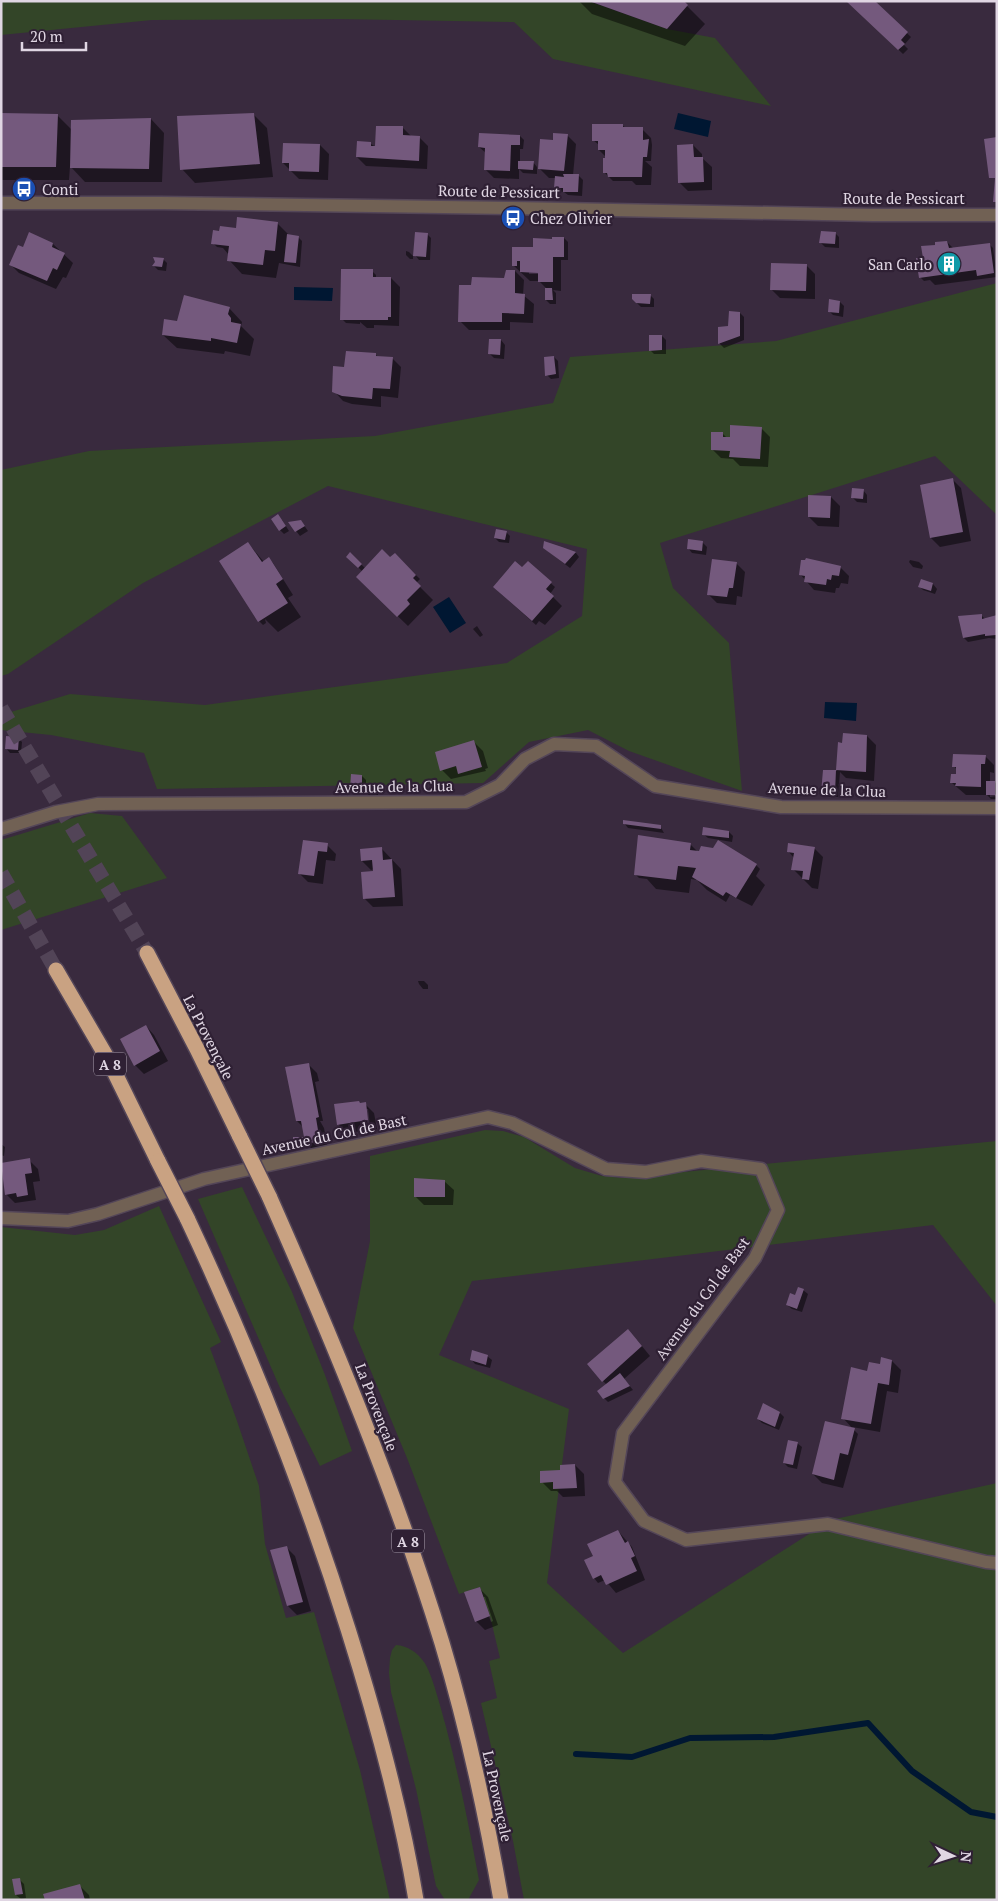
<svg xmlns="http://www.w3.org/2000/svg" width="998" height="1901" font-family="'PT Serif',serif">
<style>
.green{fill:#334528}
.water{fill:#001732}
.shadow{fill:#0007;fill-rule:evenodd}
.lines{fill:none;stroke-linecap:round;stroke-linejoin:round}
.stream{stroke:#001732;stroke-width:6}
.building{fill:#74597d}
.motorway-tunnel{stroke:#524457;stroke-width:15;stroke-dasharray:15 8;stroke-linecap:butt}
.minor-casing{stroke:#544658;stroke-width:15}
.tertiary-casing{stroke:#544658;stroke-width:15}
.motorway-casing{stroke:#544658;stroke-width:18}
.minor{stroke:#716154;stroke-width:12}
.tertiary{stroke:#716154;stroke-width:12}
.motorway{stroke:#c9a282;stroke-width:15}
.motorway-bridge-casing{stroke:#544658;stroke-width:18;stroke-linecap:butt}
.motorway-bridge{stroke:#c9a282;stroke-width:15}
.labels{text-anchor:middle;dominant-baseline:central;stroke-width:4.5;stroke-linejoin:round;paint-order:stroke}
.shield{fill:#2f2034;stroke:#ab9fae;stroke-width:1}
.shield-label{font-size:14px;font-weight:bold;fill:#e0d6e3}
.poi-label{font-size:15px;fill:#e0d6e3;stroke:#2f2034;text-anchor:start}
.street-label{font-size:15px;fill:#e0d6e3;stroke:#2f2034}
</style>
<rect width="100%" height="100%" fill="#392a3e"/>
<path class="green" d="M1 1H588L667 29 715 38 771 106 553 59 514 22 339 19 152 20 1 35Z
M997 283V515L935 456 660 543 673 588 729 643 742 791 629 751 588 730 529 742 483 783 157 789 144 753 51 735 1 730V715L70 694 205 705 507 663 582 616 587 549 328 486 143 583 8 674 1 676V470L89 451 375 436 553 403 570 357 776 341Z
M90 813 122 816 167 878 1 930V840Z
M485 1130 503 1131 524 1137 575 1168 602 1176 623 1178 997 1141V1306L933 1225 472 1281 439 1355 569 1409 547 1583 623 1653 831 1520 997 1483V1900H524L513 1841 481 1703 497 1698 489 1661 500 1658 490 1616 480 1587 459 1594 407 1458 353 1328 370 1241V1156Z
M242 1187 292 1292 325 1375 352 1451 320 1466 280 1388 198 1199Z
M159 1206 221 1342 210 1348 236 1418 259 1486 265 1544 286 1618 314 1612 360 1770 390 1900H1V1227L75 1235 104 1230Z
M396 1645C408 1646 417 1652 424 1662 432 1673 441 1709 445 1723 459 1775 469 1827 479 1880L468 1900H445L436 1886 416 1789 391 1692 389 1673 390 1658 392 1650Z"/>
<path class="water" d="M678 113 711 121 708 137 674 129Z
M294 287 333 288 332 301 294 300Z
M449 597 466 623 450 633 433 607Z
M825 702 857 703 856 721 824 718Z"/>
<path class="shadow" d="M579 1H682L705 24 685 46 592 14Z
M848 1H873L911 37 904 45 908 49 903 54Z
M253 114 267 128 273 177 195 183 182 169Z
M1 115H57L72 130 151 119 164 133 162 182H85L70 166 69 180H1Z
M622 125 626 128 642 129 651 138 652 145 651 161H645L652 167 651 185H636L632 181H613L604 172 606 157 599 150V145L593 140Z
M403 128 411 136 419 137 428 146 427 169 366 166 357 157 371 144 376 147Z
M567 135 576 144 573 175 579 176 583 180 582 196 568 195 564 192 559 191 555 187 556 178H549L540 169Z
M520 136 524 140 523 149H520V162H533L537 167V174L523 173 519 169V179L494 178 485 169 486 153 479 147Z
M320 145 329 154 328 180 299 179 283 163Z
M693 145 702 154V158L712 167V190L688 191 679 182Z
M277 223 290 236 298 237 302 241 300 267 279 263 276 278 242 274 229 260V255L223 248 217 247 213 243 220 232Z
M835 233 839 237V248L825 247 821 243Z
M30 234 53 244 73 263 66 278 63 277 56 289 19 273 10 264 23 248Z
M427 234 431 238 430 260H419L415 255Z
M564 238 568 242V260H561V291L553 290 556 293V304H550L546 300V288L539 281H530L513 265V248L534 249 552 240ZM529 271 544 274H529Z
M947 242 954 249 989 244 993 248 997 277 935 285 930 280 924 281 920 277 924 259 936 246Z
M406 251 409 252 413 256V259H410L406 255Z
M163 259 167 263 166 271 158 270 154 266Z
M806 265 815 274V299L780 298 771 289Z
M372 271 376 275V278H391L400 287 399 326 374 325V328H367L360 322V324L346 323 342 319Z
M515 271 524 280 523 295 534 304 533 323 510 322V330H469L460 321 472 286 505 279Z
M650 295 654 299V307H641L635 301Z
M840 302 844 306 843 317 833 315 829 311Z
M229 308 242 322 241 326 254 339 250 356 225 351 224 354 177 348 163 335 178 323Z
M740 313 744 317V340L724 348 720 344 719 328H730Z
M662 336 666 340V354H654L650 350Z
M501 340 505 345 504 359 494 358 490 354Z
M376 355 378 357 392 358 401 367 398 398 381 396V407L352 404 343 401 334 391 346 369Z
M554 357 558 361 559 378 551 379 547 375Z
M761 428 770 437 768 467 740 466 733 459 721 458 712 449 723 434 727 438 731 439Z
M952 479 961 488 971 541 940 547 931 538Z
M863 490 867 495V503L857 502 853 498Z
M831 497 840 506 839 527 818 526 809 517Z
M282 520 289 531 284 534 280 530Z
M301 521 308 531 300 536 290 523Z
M506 532 510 536 509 543 499 542 495 538Z
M689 540 703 543 707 547 706 555 692 553 688 548Z
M545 542 576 553 579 557 570 568 549 552Z
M248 543 264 562 269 559 273 563 293 595 288 598 301 617 278 632 265 619 266 623 263 625 259 621Z
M350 554 365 568 391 559 395 555 420 579 416 583 433 600 408 626 357 577 362 571 348 557Z
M910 560 919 562 923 566 922 569 913 567 909 562Z
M528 563 555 587 550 594 562 606 545 625 539 621 536 625 498 591 527 573Z
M736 563 745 572 742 597 737 596 736 605 717 603 708 594Z
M840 567 849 576 848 584 841 583 839 588H836L835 593 814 590 800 574Z
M933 584 937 589 935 594 923 590 919 586Z
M981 615 985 619 997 616V639L989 638 968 642 964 638Z
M477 626 483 635 480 637 473 629Z
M867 736 876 745 874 781 846 778 840 772 838 797H827L822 792 824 771H837L840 744H843Z
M18 738 22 742 21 753H10L6 748Z
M474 742 483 751 488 768 485 769 486 771 451 779 442 770Z
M985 756 994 765V773L990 772V782H995L997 785V794H990V797L997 796V799H991L987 795H966L952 783 957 776V770L954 766Z
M362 776 366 780V785H374L378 789V798H372L367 793H356L351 789Z
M624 823 660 826 664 833 628 828Z
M729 832 733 836 732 842 708 838 703 834Z
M304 842 327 845 336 854 335 861 326 860 323 884 308 882 299 873Z
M690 844 699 853 756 865 760 869 756 876 765 885 752 906 730 895 726 902 707 890 697 880 691 879 689 893 656 889 647 879 639 878 635 874Z
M814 848 823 857 818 889 812 888 793 869 794 858 788 851Z
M382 849 401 869 403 906 373 907 364 898 374 869 371 870 362 861Z
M418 981H424L428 985V989H423L419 984Z
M146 1026 154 1035 168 1061 144 1074 135 1065Z
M308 1064 317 1073 319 1081 315 1082 323 1121H320L324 1128 328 1150 314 1152 310 1147H299L295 1143 305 1139 303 1127 297 1121Z
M361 1104H365L374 1113 377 1129 347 1133 338 1124ZM365 1109H368L370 1126 368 1127Z
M1 1144 5 1147 4 1156 1 1155Z
M29 1160 38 1169 40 1181 33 1182 36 1200 15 1203 6 1194Z
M444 1181 454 1190 453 1205H424L415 1196Z
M803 1290 808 1294 802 1312 792 1309 787 1305Z
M637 1340 650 1356 624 1379 633 1390 608 1402 604 1398 607 1385 603 1381Z
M487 1356 492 1360 490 1368 475 1364 471 1359Z
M892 1361 901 1370 898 1393 887 1391 880 1432 852 1427 854 1430 843 1418 868 1372Z
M780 1413 784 1417 779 1430 762 1423 758 1419Z
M854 1430 858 1434 843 1488 822 1483 813 1474Z
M797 1443 802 1447 797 1469 788 1467 784 1463Z
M575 1465 584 1474 585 1496 563 1497 557 1491H551L542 1482Z
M618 1531 632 1547 645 1580 616 1593 605 1580 598 1583 594 1578 596 1561Z
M286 1547 295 1556 311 1611 297 1615 288 1606Z
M479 1588 488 1597 498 1625 485 1630 476 1621ZM482 1597H485L493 1621 491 1622Z
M20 1880 24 1884 26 1898 21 1899 16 1895Z
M80 1886 89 1895 90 1900H46Z"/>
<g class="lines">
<path class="stream" d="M576 1754 632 1757 690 1738 774 1737 868 1723 912 1771 971 1812 997 1817"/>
</g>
<path class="building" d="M589 1H684L688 5 667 29Z
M846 1H875L908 32 901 40 905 44 898 50Z
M1 113 58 114 56 167H1Z
M254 113 260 164 180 170 177 116Z
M151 118 149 169 70 168 71 120Z
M592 124H623V127H643V140L649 139 647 157H643L642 177H608L607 173H603V158H605V150H598V141H592Z
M376 126H403V135L420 136 419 161 356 157 357 141 371 142V146H375Z
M479 133 520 135V145H511L510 171 484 170 485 148 478 147Z
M553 133 568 134 564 171 538 169 540 139 553 140Z
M997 137V202H993L995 178H989L984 139Z
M283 143 320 144 319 172 289 171V163H282Z
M693 144 694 157H703L704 182 678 183 677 145Z
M518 161H534L533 170 518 169Z
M563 174H579L578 192H563V188H554L555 176 564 177Z
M237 217 278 222 275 251 265 250 263 265 227 261 229 246 211 244 213 230 219 231 220 226 236 228Z
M821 231 836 232 835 244 819 243Z
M29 232 53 243 52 247 65 253 57 270 53 268 47 281 9 265 18 245 23 247Z
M415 232 428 233 426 257 413 256Z
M287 234 299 236 296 263 284 262Z
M552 237H564V257H553V282H538V273L520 272V261H517V266H512V247H533V238L552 239Z
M947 241 949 248 990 243 994 273 977 276 976 270 919 278 916 258H923L921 246 935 245V242Z
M153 257 164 258 162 267 152 266 155 262Z
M771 263 807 264 806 291 770 290Z
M341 269H373V277H391V317H388V320H340Z
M506 270H515V293L525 294 524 314 502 313V322H458L459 285H471L472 277 504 278Z
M545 288H552L553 300H545Z
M632 294H651L650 304 636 303 632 299Z
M184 295 230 307 228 314 231 318V322L241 324 237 343 211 338V341L162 335 164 319 177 321Z
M829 299 840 301 839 313 828 312Z
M729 311 740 312V336L718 344V327L728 326Z
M649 335H662V350L649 351Z
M489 339H501L500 355 488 354Z
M346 351 376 353V356L393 357 390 389 373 388 372 399 342 396 332 392 333 366 344 367Z
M554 356 556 374 545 376 544 357Z
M730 425 762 427 760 459 729 457 730 451 711 450V432H723V437H730Z
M953 478 963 532 930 538 920 485Z
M852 488 864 489 863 499 851 498Z
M808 495 831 496 830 518 808 517Z
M278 514 286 526 279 531 271 519Z
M301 520 305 526 295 532 288 522Z
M496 529 507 531 505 540 494 538Z
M688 539 703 541 702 551 687 549Z
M544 541 562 547 576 552 565 564 543 548Z
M248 542 262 562 269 557 283 579 276 584 288 603 258 622 219 561Z
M382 549 390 557 395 553 416 575 413 578 421 586 407 600 410 604 397 617 356 577Z
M350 552 362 564 358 568 346 557Z
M806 558 841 566 839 576 832 575 831 580 827 579 826 585 804 582 805 576 799 575 801 560H805Z
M712 559 737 562 733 588H729L727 597 707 595Z
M515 561 522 567 528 561 552 582 546 589 554 596 532 621 493 587Z
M921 579 933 583 931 591 918 587Z
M982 614V619L997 615 996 635 985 636V634L963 638 958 616Z
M843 733 867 735 866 772 836 770 838 742 842 743Z
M6 736 19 737 18 750 5 749Z
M474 740 482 767 458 774 456 766 440 771 435 752Z
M953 754 986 755 985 764H981V787L955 786 956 783H950L951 774H956V767H952Z
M823 770H836L835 793H821Z
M351 774 362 775V784H375V794H366L361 789H350Z
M986 781H995V795H986Z
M623 820 661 825V829L623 824Z
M703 827 729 831V838L702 835Z
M638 835 691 843 690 850 699 851 701 846 713 848 718 840 757 864 736 898 726 892 723 896 692 877 696 868 678 866 676 880 634 875Z
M303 840 328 843 327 852 318 851 314 876 298 874Z
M788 843 815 847 809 880 802 879 803 871 791 870 794 853 787 852Z
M382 847 383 860 392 859 395 897 363 899 361 872 373 871 372 860 361 861 360 849Z
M146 1025 160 1051 134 1066 120 1039Z
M309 1063 319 1117 316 1118 320 1142 293 1144V1137H304L301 1121H296L285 1067Z
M359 1101 360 1103 366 1102 368 1120 337 1125 334 1104Z
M30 1158 32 1173 25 1174 28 1195 17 1197 16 1193 5 1195 1 1163Z
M414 1178 445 1180V1197H414Z
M798 1287 804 1289 797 1309 786 1305 790 1293 795 1295Z
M628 1329 642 1346 602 1382 587 1364Z
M472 1350 488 1355 486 1365 470 1360Z
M881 1357 892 1360 889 1385 878 1383 871 1424 841 1419 851 1367 867 1371 869 1362 880 1364Z
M620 1373 630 1386 603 1399 597 1391Z
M763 1403 780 1412 775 1427 757 1419Z
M825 1421 855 1428 848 1455 840 1453 834 1480 812 1474Z
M788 1440 798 1442 793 1465 783 1463Z
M575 1464 577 1488 553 1489V1482L540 1483V1471L560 1470V1465Z
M618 1530 625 1543 628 1541 635 1556 631 1558 637 1571 606 1585 601 1575 593 1579 584 1560 593 1556 587 1544Z
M287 1546 303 1602 287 1606 270 1550Z
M480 1587 490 1616 475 1622 464 1592Z
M20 1878 23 1894 15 1895 12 1879Z
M80 1884 85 1900H45L43 1894Z"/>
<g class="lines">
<path class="motorway-tunnel" d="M1 708 147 953
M1 873 56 970"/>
<g class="minor-casing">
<path id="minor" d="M1 1218 68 1221 98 1214 204 1179 488 1117 512 1123 606 1169 646 1172 701 1161 761 1169 778 1210 755 1258 623 1433 615 1482 644 1521 686 1540 828 1524 986 1562 997 1563"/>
</g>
<g class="tertiary-casing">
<path id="tertiary" d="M1 203H162L513 208 872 215H997
M1 829 56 812 98 804 466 802 500 785 525 759 554 744 596 746 655 786 781 807 997 808"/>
</g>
<g class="motorway-casing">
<path id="motorway" d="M147 953 197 1049 240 1137
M56 970 109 1061 158 1161
M269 1196C334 1343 395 1490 442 1643 467 1726 486 1814 501 1900
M187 1218C250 1352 304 1488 348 1629 376 1718 401 1808 416 1900"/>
</g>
<use href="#minor" class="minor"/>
<use href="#tertiary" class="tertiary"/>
<use href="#motorway" class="motorway"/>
<g class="motorway-bridge-casing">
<path id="motorway-bridge" d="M240 1137 269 1196
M158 1161 187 1218"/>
</g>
<use href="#motorway-bridge" class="motorway-bridge"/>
</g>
<defs>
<g id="bus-disc" transform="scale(1.25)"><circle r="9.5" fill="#1a4fb4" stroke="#2f2034"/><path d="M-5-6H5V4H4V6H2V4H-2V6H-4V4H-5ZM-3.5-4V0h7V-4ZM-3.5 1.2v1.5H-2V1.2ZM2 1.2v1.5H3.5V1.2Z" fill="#fff"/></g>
<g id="building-disc" transform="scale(1.25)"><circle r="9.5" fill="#0f9aa8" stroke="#2f2034"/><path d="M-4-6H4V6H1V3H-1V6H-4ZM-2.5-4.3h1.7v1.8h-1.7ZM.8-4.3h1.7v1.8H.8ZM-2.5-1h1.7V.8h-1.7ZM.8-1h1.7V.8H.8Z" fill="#fff"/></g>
</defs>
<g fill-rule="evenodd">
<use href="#bus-disc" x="24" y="189"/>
<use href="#bus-disc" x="513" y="218"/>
<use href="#building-disc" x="949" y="264"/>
</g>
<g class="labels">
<g class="shield">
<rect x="94" y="1052.5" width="32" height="23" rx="4"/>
<rect x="392" y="1529.5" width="32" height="23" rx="4"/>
</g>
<g class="shield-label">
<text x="110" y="1064">A 8</text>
<text x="408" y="1541">A 8</text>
</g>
<g class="poi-label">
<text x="42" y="189">Conti</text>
<text x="530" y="218">Chez Olivier</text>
<text x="932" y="264" text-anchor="end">San Carlo</text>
</g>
<g class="street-label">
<text transform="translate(499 191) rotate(1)">Route de Pessicart</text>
<text x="904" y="198">Route de Pessicart</text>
<text transform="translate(394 786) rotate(-1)">Avenue de la Clua</text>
<text transform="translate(827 789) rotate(2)">Avenue de la Clua</text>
<text transform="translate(209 1037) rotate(63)">La Provençale</text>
<text transform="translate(334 1134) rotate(-12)">Avenue du Col de Bast</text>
<text transform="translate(702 1298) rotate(-54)">Avenue du Col de Bast</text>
<text transform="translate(377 1407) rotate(69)">La Provençale</text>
<text transform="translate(498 1796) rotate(78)">La Provençale</text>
</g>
</g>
<rect width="998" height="1901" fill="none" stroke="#e0d6e3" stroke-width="5"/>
<g transform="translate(953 1856) rotate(94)" stroke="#2f2034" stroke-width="4" paint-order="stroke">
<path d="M0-4L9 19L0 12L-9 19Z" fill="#e0d6e3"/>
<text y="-8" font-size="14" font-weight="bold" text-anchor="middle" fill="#e0d6e3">N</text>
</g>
<path d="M22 42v8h64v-8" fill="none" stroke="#e0d6e3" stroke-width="2.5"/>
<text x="30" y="42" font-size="15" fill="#e0d6e3" stroke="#2f2034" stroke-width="4" paint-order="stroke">20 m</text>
</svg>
